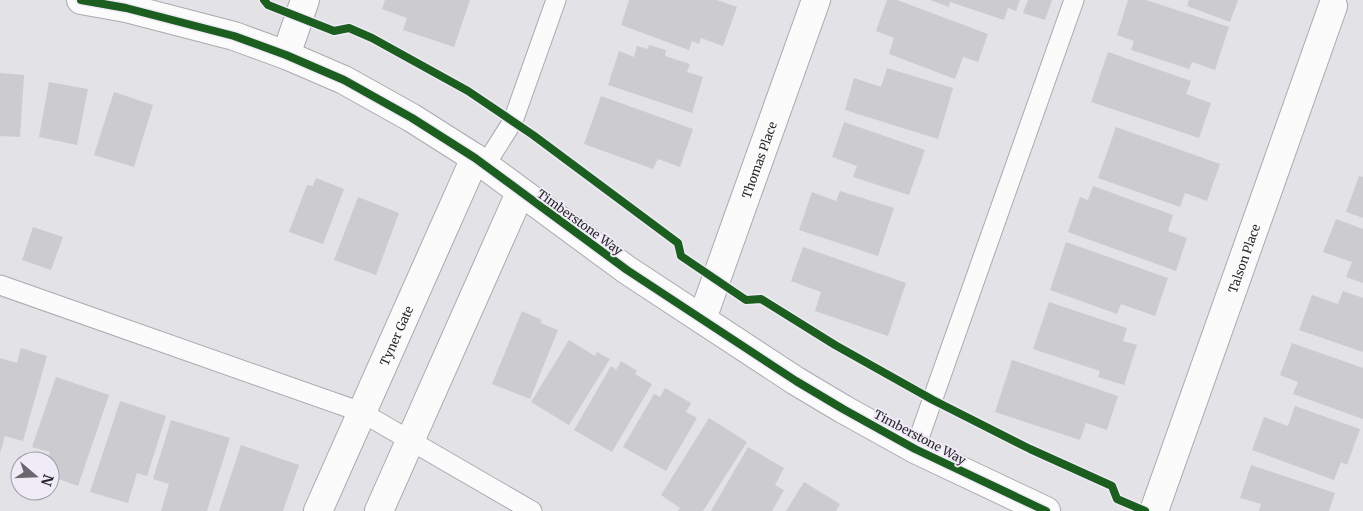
<svg xmlns="http://www.w3.org/2000/svg" width="1363" height="511" font-family="Merriweather,serif">
<style>
.building{fill:#cccbcf}
.lines{fill:none;stroke-linecap:round;stroke-linejoin:round}
.service-casing{stroke:#abaaae;stroke-width:21}
.minor-casing{stroke:#abaaae;stroke-width:30}
.tertiary-casing{stroke:#abaaae;stroke-width:30}
.service{stroke:#fbfbfb;stroke-width:19}
.minor{stroke:#fbfbfb;stroke-width:28}
.tertiary{stroke:#fbfbfb;stroke-width:28}
.cycleway-casing{stroke:#f0ecf7;stroke-width:11}
.cycleway{stroke:#1b5e20;stroke-width:8}
.labels{text-anchor:middle;dominant-baseline:central;stroke-width:4;stroke-linejoin:round;paint-order:stroke}
.street-label{font-size:12px;fill:#29272c;stroke:#f0ecf7}
</style>
<rect width="100%" height="100%" fill="#e3e2e7"/>
<path class="building" d="M385 0H470L454 47 403 30 407 18 382 9Z
M629 0H717L737 7 723 46 701 38 699 44 692 41 689 50 621 25Z
M887 0H897L988 34 978 62 963 57 955 79 889 54 894 38 876 31Z
M930 0H1020L1016 11 1008 8 1004 20 950 2 949 7Z
M1028 0H1052L1045 20 1023 13Z
M1128 0H1146L1229 27 1215 70 1192 62 1189 69 1131 50 1134 41 1117 35Z
M1189 0H1238L1230 22 1187 6Z
M649 45 666 50 665 56 690 64 687 72 703 77 692 113 608 85 619 51 634 57 637 46 648 49Z
M1108 52 1191 81 1186 94 1211 103 1199 138 1091 102Z
M887 68 953 88 938 139 845 110 854 78 881 87Z
M0 73 24 75 20 137 0 136Z
M49 82 88 89 77 145 39 137Z
M114 92 153 105 134 167 94 155Z
M601 96 693 129 680 167 658 159 653 169 584 144Z
M844 122 925 150 909 195 853 177 857 166 832 157Z
M1116 127 1220 164 1207 201 1185 193 1180 207 1098 178Z
M1359 176 1363 177V218L1346 212Z
M316 178 344 189 323 244 289 232 307 185 313 186Z
M1093 186 1173 215 1168 231 1187 238 1176 271 1068 232 1080 197 1088 200Z
M840 191 894 208 878 256 799 230 812 192 836 201Z
M358 197 399 213 376 275 334 260Z
M1336 219 1363 229V283L1346 277 1352 262 1323 252Z
M33 227 63 237 51 270 22 260Z
M1066 242 1168 278 1155 316 1121 304 1117 314 1050 290Z
M803 247 906 283 888 336 815 311 821 292 791 281Z
M1343 291 1363 298V352L1299 330 1312 295 1338 304Z
M1049 302 1127 328 1123 341 1137 345 1124 385 1098 377 1100 371 1033 349Z
M522 311 542 320 540 323 558 330 530 399 492 384Z
M569 340 595 356 597 352 610 359 569 425 531 402Z
M1292 343 1363 368V419L1293 394 1298 382 1280 375Z
M21 348 47 356 23 441 5 436 0 453V358L17 363Z
M1012 360 1118 396 1107 430 1086 423 1080 440 995 412Z
M621 361 637 371 635 374 652 384 612 452 574 430 611 366 616 370Z
M56 377 109 395 78 486 50 476V461H47L50 452 32 447Z
M665 388 691 403 686 412 697 418 666 471 623 447 654 394 660 397Z
M120 401 166 416 147 476 137 473 128 503 90 492Z
M1295 406 1360 429 1347 465 1341 462 1334 480 1252 450 1264 417 1288 426Z
M709 418 747 442 703 511H678L680 508 661 495Z
M171 420 230 438 207 511H161L169 484 153 479Z
M241 445 299 465 283 511H219Z
M748 447 784 468 775 485 784 490 772 511H711Z
M1251 465 1335 493 1329 511H1259L1261 504 1240 498Z
M804 482 840 504 836 511H786Z"/>
<g class="lines">
<g class="service-casing">
<path id="service" d="M485 165 513 121 556 0
M0 285 361 412 532 511
M915 449 1074 0"/>
</g>
<g class="minor-casing">
<g id="minor">
<path d="M286 55 305 0"/>
<path id="s1" d="M702 319 816 0"/>
<path id="s2" d="M318 511 475 158"/>
<path d="M379 511 520 193"/>
<path id="s3" d="M1154 511 1333 6"/>
</g>
</g>
<g class="tertiary-casing">
<path id="tertiary" d="M81 0 126 8 234 36 286 55 344 80 412 118 475 158 627 270 796 381 843 409 915 449 1046 511"/>
</g>
<use href="#service" class="service"/>
<use href="#minor" class="minor"/>
<use href="#tertiary" class="tertiary"/>
<g class="cycleway-casing">
<path id="cycleway" d="M81 0 126 8 234 36 286 55 344 80 412 118 475 158 627 270 796 381 843 409 915 449 1046 511
M264 0 268 5 334 31 349 28 372 38 468 91 533 135 678 243 681 256 746 300 761 299 835 345 933 400 1030 449 1112 486 1117 499 1145 511"/>
</g>
<use href="#cycleway" class="cycleway"/>
</g>
<g class="labels">
<g class="street-label">
<text stroke="none"><textPath href="#s1" startOffset="169">Thomas Place</textPath></text>
<text transform="translate(580 222) rotate(36)">Timberstone Way</text>
<text stroke="none"><textPath href="#s3" startOffset="268">Talson Place</textPath></text>
<text stroke="none"><textPath href="#s2" startOffset="192">Tyner Gate</textPath></text>
<text transform="translate(920 437) rotate(28)">Timberstone Way</text>
</g>
</g>
<g transform="translate(35 476) rotate(109)"><circle r="24" fill="#f0ecf7" stroke="#a09da6"/>
<path d="M0-4L9 19L0 12L-9 19Z" fill="#6a686d"/>
<text y="-8" font-size="14" font-weight="bold" text-anchor="middle" fill="#29272c">N</text>
</g>
</svg>
